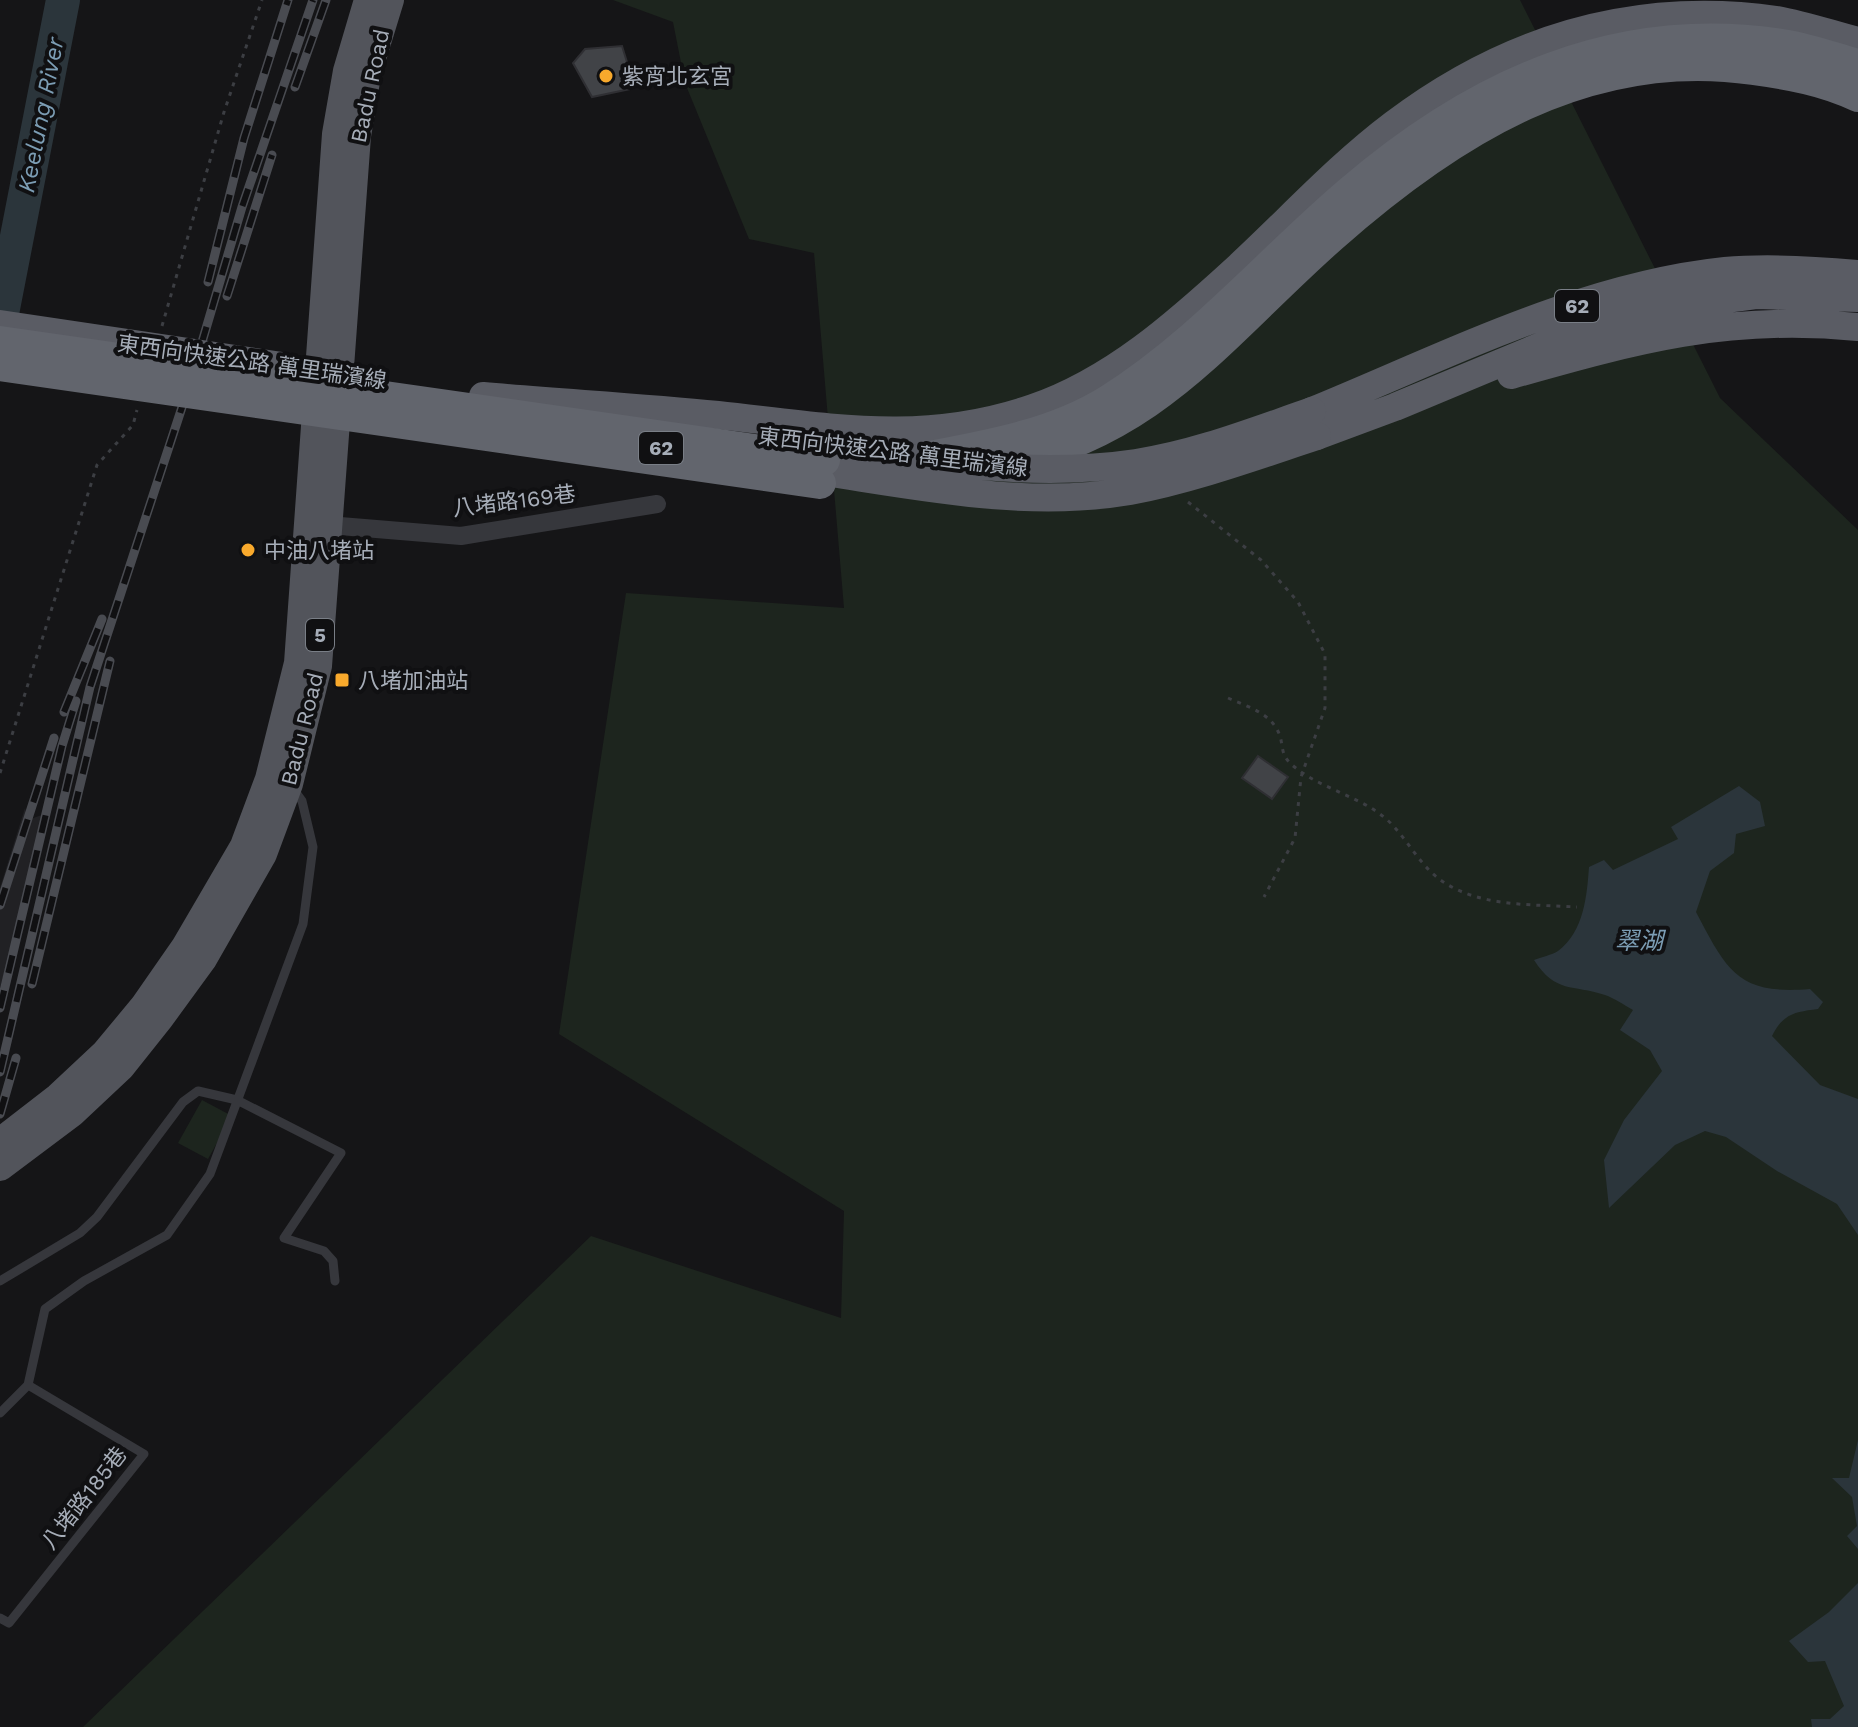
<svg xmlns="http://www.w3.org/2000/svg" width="1858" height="1727" font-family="'Work Sans','Noto Sans TC',sans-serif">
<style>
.built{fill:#212124}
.green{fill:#1d251e}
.water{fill:#2b353b}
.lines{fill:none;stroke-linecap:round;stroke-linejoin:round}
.river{stroke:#2b353b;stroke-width:34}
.building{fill:#414347;stroke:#2f2f33;stroke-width:2}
.path{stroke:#3c3e43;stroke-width:3;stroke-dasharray:4 6;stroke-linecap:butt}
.service{stroke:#36373c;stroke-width:9}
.minor{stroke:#36373c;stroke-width:18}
.primary{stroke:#52545b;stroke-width:28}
.trunk{stroke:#5a5c64;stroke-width:28}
.motorway{stroke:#62656d;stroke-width:32}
.rail-casing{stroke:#494b51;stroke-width:9}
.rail{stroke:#101012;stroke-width:6;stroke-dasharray:18;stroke-linecap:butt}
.trunk-bridge{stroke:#5a5c64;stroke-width:28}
.motorway-bridge{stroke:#62656d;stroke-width:32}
.poi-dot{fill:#f8a92c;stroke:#101012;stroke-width:3}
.labels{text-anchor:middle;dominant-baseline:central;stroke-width:8;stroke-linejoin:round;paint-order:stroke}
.shield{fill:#101012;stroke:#797e86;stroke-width:2}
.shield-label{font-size:20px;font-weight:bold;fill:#a6adb8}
.poi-label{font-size:22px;fill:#a6adb8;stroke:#101012;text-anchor:start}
.street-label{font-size:22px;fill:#a6adb8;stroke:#101012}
.water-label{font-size:24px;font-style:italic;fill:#7c9db4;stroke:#101012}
</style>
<rect width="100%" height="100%" fill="#151517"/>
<path class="built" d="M25 808 28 820 47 813 0 988V888Z"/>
<path class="green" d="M613 0H1520L1720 398 1858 530V1727H83L591 1236 841 1318 844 1211 559 1034 626 593 844 608 814 253 749 239 685 83 673 22Z
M202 1100 232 1116 208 1159 178 1143Z"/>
<path class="water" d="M1739 786 1760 802 1765 826 1736 834 1734 853 1710 871 1696 912C1727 971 1738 995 1810 989L1823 1002 1818 1009C1794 1012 1783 1014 1772 1036L1820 1085 1858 1099V1235L1837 1204 1777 1171 1726 1137 1705 1131 1675 1145 1609 1208 1604 1160 1624 1120 1662 1071 1650 1050 1620 1030 1633 1010C1624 1005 1614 998 1605 995 1572 984 1556 994 1534 960 1541 957 1552 955 1558 951 1584 932 1587 895 1589 867L1604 860 1613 870 1678 839 1671 827Z
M1858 1440V1549L1847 1536 1857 1526 1852 1497 1832 1478H1849Z
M1858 1583V1727H1812L1811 1719H1830L1844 1706 1825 1661 1808 1662 1789 1641 1829 1612Z"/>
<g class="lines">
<path class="river" d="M0 324 63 0"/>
</g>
<path class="building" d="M622 46 635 88 592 97 573 63 585 49Z
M1258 756 1288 777 1272 799 1242 778Z"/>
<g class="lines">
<path class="path" d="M162 326 224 112 262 0
M1188 502 1261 560 1298 602 1325 654V708L1301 777 1295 838 1264 897
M1228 698C1248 707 1272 713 1280 736 1283 746 1281 754 1290 763 1314 786 1353 794 1380 814 1401 829 1413 855 1432 873 1470 908 1530 904 1577 907
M0 773 97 465 133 425 137 410"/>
<path class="service" d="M0 1281 80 1233 97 1217 183 1102 198 1091 237 1100 341 1153 284 1238 324 1251 333 1261 335 1281
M0 1413 28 1385 45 1309 84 1281 167 1235 210 1174 303 924 313 847 302 801 294 790
M0 1618 9 1623 144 1454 28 1385"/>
<path class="minor" d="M328 525 461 536 657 504"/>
<path class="primary" d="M0 1142 58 1097 105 1053 144 1006 185 947 244 846 269 779 298 663 336 134 347 71 368 0
M0 1167 72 1113 121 1067 160 1018 203 959 263 854 289 784 318 666 357 136 367 75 390 0"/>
<path class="trunk" d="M1511 375C1635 340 1727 314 1858 327
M483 396C561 403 640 407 718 415 829 427 923 446 1033 408 1112 381 1177 323 1237 268 1289 220 1338 166 1394 124 1508 38 1634 0 1777 20 1804 25 1831 34 1858 41
M1312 411C1444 357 1581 286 1725 271 1769 267 1814 270 1858 274
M1317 436 1395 407 1594 324 1687 304 1756 295 1858 298"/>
<path class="motorway" d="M924 458C987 446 1053 435 1108 401 1199 344 1269 261 1350 192 1476 84 1619 18 1788 46 1811 50 1835 59 1858 65
M998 465C1155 433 1219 336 1331 237 1451 131 1587 45 1753 69 1790 74 1824 80 1858 96"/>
<g class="rail-casing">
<path id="rail" d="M295 87 326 0
M208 282 244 138 288 0
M227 296 272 155
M64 712 102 619
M0 905 54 738
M32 984 110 661
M0 1008 62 746 76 701
M0 1072 90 687 189 386 242 207 313 0
M0 1114 16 1058"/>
</g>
<use href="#rail" class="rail"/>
<path class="trunk-bridge" d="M0 324 282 366
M795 441C908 457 1021 480 1136 463 1196 454 1254 431 1312 411
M797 468C905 483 1020 510 1130 491 1193 479 1256 456 1317 436"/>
<path class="motorway-bridge" d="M0 342 824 460
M0 365 820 483"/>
</g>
<g class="poi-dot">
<circle cx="606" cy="76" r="8"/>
<circle cx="248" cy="550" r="8"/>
<rect x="334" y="672" width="16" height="16" rx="4"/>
</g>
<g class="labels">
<g class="shield">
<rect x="1555" y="290" width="44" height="32" rx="6"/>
<rect x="639" y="432" width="44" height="32" rx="6"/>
<rect x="306" y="619" width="28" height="32" rx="6"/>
</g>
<g class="shield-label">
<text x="1577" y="306">62</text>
<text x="661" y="448">62</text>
<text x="320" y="635">5</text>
</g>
<g class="poi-label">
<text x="622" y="76">紫宵北玄宮</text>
<text x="264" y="550">中油八堵站</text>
<text x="358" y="680">八堵加油站</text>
</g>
<g class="street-label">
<text transform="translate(370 86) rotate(-78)">Badu Road</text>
<text transform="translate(252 362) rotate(8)">東西向快速公路 萬里瑞濱線</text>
<text transform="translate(893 452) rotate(7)">東西向快速公路 萬里瑞濱線</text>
<text transform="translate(514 501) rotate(-7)">八堵路169巷</text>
<text transform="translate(302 729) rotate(-76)">Badu Road</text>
<text transform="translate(84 1498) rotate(-52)">八堵路185巷</text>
</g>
<g class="water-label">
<text transform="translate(41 115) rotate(-79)">Keelung River</text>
<text x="1639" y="941">翠湖</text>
</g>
</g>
</svg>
